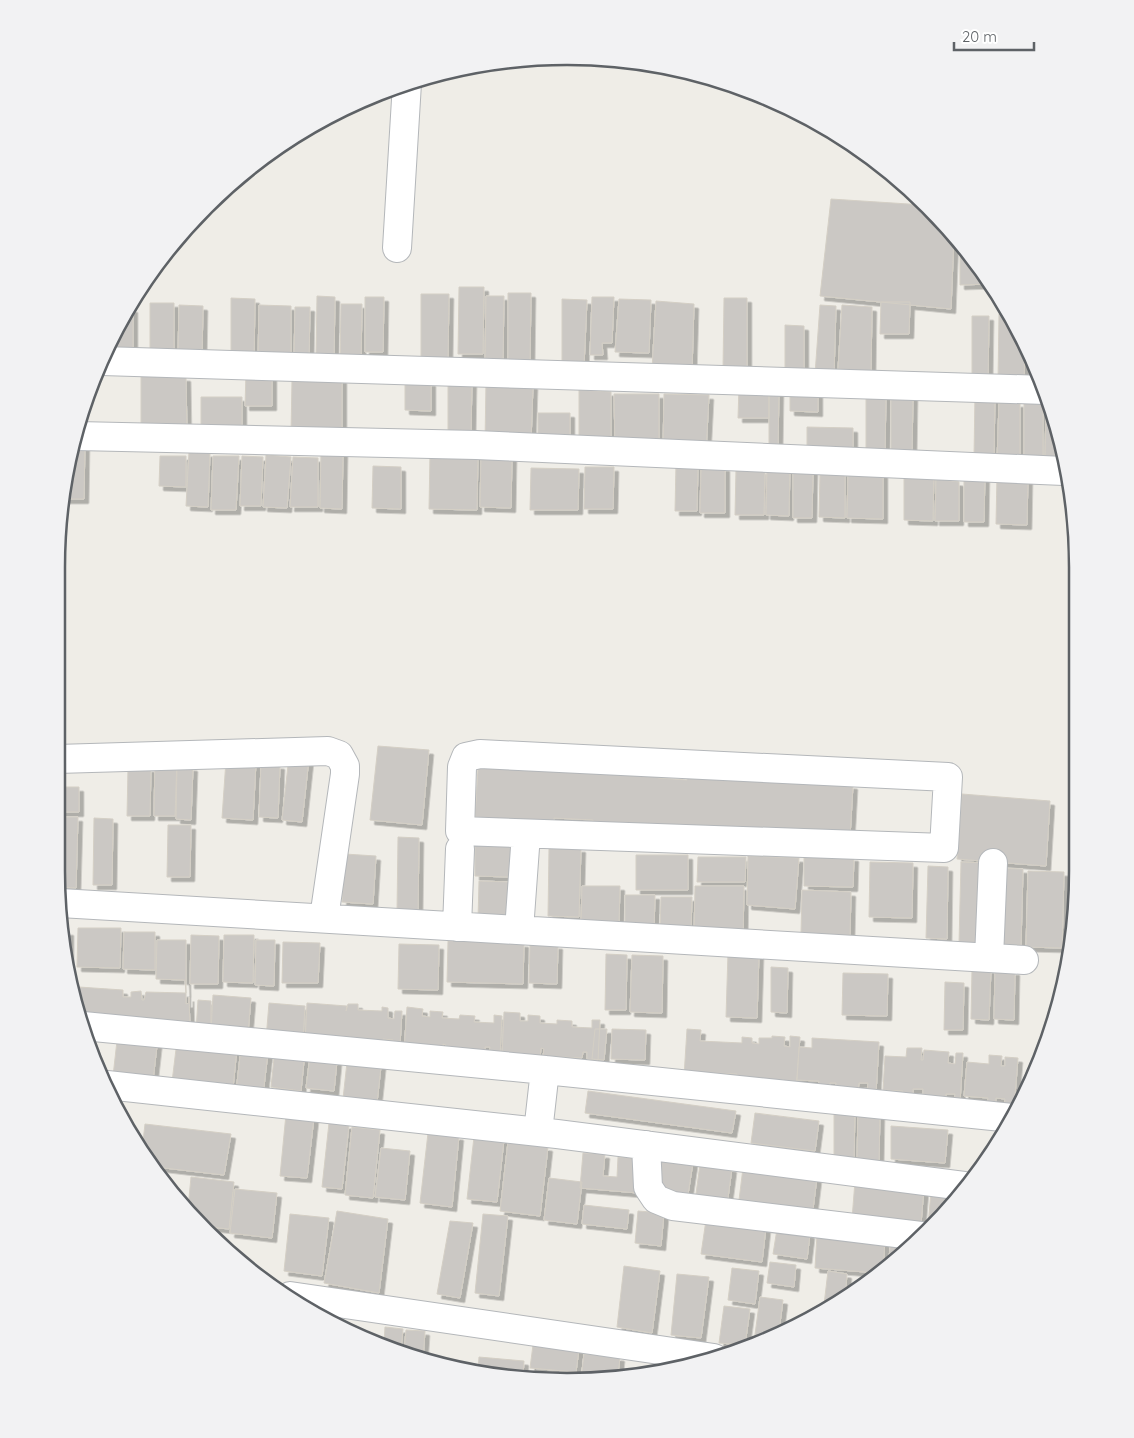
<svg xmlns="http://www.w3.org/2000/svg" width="1134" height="1438" font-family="Quicksand,sans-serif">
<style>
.building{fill:#cbc8c4;stroke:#d4cfc5;filter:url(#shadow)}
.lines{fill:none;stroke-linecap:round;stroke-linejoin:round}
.minor-casing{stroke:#b4b7ba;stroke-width:30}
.minor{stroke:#fff;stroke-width:28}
.rim{fill:none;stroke:#5e6266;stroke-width:2.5}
</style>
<defs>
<filter id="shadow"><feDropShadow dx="4.5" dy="4.5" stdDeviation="0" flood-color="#0004"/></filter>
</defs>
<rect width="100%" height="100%" fill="#efede7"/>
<path class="building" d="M831 199 924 205 954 235 951 309 820 296Z
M960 242 990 284 960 285Z
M459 287H484L483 354H458Z
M508 293H531L530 362H508Z
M421 294H449L448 358H421Z
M317 296 335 297 334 357 316 356Z
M486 296H504L503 359H485Z
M365 297H384L383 352H365Z
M592 297H614L612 343H602L603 355H590Z
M231 298 255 299 254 359 231 358Z
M724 298H747V370L723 369Z
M562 299 587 300 584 366 562 365Z
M619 299 651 300 649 353 615 352Z
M656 301 694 304 692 371 652 369Z
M881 302H910L909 334H880Z
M150 303H174V354H150Z
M341 304H362L361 362H340Z
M179 305 203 306 202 356H178Z
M259 305 291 306V362H258Z
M820 305 836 306 834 375 815 374Z
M842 305 872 307 871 371 838 369Z
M295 307H310L309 359H294Z
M127 308H133V353L106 352Z
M999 314 1011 315 1025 346 1024 380H998Z
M972 316H989L988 381H972Z
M785 325 804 326V369H785Z
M246 372H272V406H245Z
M141 376 186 377 187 434 141 433Z
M292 379H342V433H291Z
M448 379H472L471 433H448Z
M405 382H431V411L405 410Z
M486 382 533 385 531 442 485 441Z
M739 386H769V418H738Z
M769 387 779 388 778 448H769Z
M579 390 611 392V446L579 445Z
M790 391 818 392V412L790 411Z
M866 393 886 394 885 452H866Z
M975 393H995L994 456H974Z
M614 394H659V448L615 446Z
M664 394 709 395 706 452 663 450Z
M891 394 913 395 912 452H891Z
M201 397H242V428L201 427Z
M1024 399H1043V460H1024Z
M1046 402H1050L1051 403 1062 458 1045 460Z
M999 403H1020V460L997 461Z
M538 413H570V445L538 444Z
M807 427 853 428V457H807Z
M76 439H85L84 499H64Z
M321 451 343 452 342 509 320 508Z
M189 452 210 453 208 507 186 506Z
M430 452H478L477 510 429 509Z
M266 455 291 457 287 508 263 507Z
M160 456H186V487L159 486Z
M213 456H239L236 510H211Z
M242 456 263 457 261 506H240Z
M481 456H512L511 508 480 507Z
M293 457 318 458V507H290Z
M676 463 698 464 697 511H675Z
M373 466 401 467V509L372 508Z
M767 466H790L789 516 766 515Z
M585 467H614L613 509H584Z
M701 467H725V513H700Z
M904 467 934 468 933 521 904 520Z
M531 468 579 469 578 510H530Z
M736 469 765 470 764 515H735Z
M793 470H813L812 518H793Z
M964 471H985L984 522H964Z
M820 472H845V518L819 517Z
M848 472H883V519L847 518Z
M997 475H1028L1027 525 996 524Z
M936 479 959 482V521H935Z
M378 746 429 750 422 825 370 820Z
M289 756 309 758 302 822 282 820Z
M155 758H177L175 816H154Z
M226 760 256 762 253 820 222 818Z
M261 764 280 765 278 818 259 817Z
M497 764 556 767V772L599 774V769L658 772V778L687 780V774L853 785 850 837 684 835V825L659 824V834L593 831V820L554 818V829L475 820 478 768 496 769Z
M177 766 193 767 191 820 176 819Z
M128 767 151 768 150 816H127Z
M1077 769 1078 871V874H1075Z
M57 787H79V812H56Z
M962 794 1050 801 1046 866 957 859Z
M56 817H78L76 888 58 887 56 871Z
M94 818 113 819 112 885H93Z
M168 825H191L190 877H167Z
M398 837 419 838 418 912 397 911Z
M475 844H511L510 877 475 876Z
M549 848H581L579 917 548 916Z
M345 854 376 856 373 904 342 902Z
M636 855H688V890H636Z
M748 856 799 858 795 909 747 905Z
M804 856 854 857 853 887 804 886Z
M698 857H746L745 882H697Z
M870 862 913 863 912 918 869 917Z
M961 862 988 863 986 944 959 943Z
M928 866 948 867 947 939 926 938Z
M994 868 1023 869 1021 945 991 944Z
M1028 871 1064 872 1062 948 1026 947Z
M479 881 511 882 510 919H478Z
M582 886H620L619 922 581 921Z
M695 886H744L743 938 694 937Z
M802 890 851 892 850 935 801 933Z
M625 895H655L654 930 625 929Z
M661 897H692L691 930H660Z
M78 928H121L120 968 77 967Z
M64 931H69V964Z
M124 932H155V970L123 969Z
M191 935 219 936 218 984H190Z
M224 935H254L253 983 223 982Z
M157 940H186V993L185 980 156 979Z
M256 940H275L274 986 255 985Z
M448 941 524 943 523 984 447 982Z
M283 942 320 943 318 983H282Z
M399 944 439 945 438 990 398 989Z
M530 944 558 945 557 984 529 983Z
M728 952 759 953 757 1018 726 1017Z
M606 954 627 955 626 1010H605Z
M632 955 663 956 662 1013 630 1012Z
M771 967 788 968 787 1013 771 1012Z
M972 969H991L989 1020 971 1019Z
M995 971H1015L1014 1020 994 1019Z
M843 973 888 974 887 1016 842 1015Z
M945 982 964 983 963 1030H944Z
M79 987 123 990V997H131V992L141 991 142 1000H144L146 992 186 993V1004L189 1003V997L190 1028 78 1015Z
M1056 992H1061L1054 1018Z
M213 995 251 998 248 1033 211 1031Z
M198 1000 211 1001V1031H196Z
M269 1003 305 1006 303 1041 266 1039Z
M307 1003 347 1006 346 1011 348 1004H358V1010L382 1011V1007L388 1008V1018L394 1019 395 1011H402L400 1045H393V1040L383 1039V1044L350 1042 351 1037 340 1036V1043L305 1041Z
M407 1007 423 1009 422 1016 430 1017V1011L443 1012 442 1018 459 1019 460 1015 475 1016 474 1022 494 1023V1015L502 1016 500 1056 489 1055 490 1047H485V1053L446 1051V1045L443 1044V1054L404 1052Z
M504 1012 520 1013V1021H528V1015L540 1016V1023L557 1024V1020L572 1021V1027L592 1028V1020H600L598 1060 587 1059V1052H583L582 1058 543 1056 544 1049 541 1048 540 1058 502 1056Z
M595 1029H607L604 1060 592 1059Z
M612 1029 646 1030 645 1060 611 1059Z
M687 1029 701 1030 700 1041 742 1043V1037L752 1038V1043L759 1044V1038H772V1036L785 1037 784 1046 790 1047V1036L800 1037 796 1089 783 1088V1079L782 1088 736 1084 737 1074 695 1072V1076H684Z
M118 1032 158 1037 153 1080 113 1076Z
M812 1038 879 1042 876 1093 867 1092 868 1083H859L858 1091H836V1083H830L829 1092 818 1091 819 1081 797 1080 799 1047 812 1048Z
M177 1041 237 1048 233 1088 172 1082Z
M241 1048 268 1052 263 1095 236 1092Z
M275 1048 305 1051 301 1091 271 1087Z
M311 1048 338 1051 334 1091 306 1088Z
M907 1048H922L921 1060H923L924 1050 949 1052 948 1063 955 1064 956 1053H963L960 1102H954L955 1094H946L945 1102 923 1101V1089H913V1101H902L903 1091 883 1090 885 1056 906 1057Z
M348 1053 382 1057 376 1112 342 1108Z
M989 1055 1002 1056 1001 1066H1005V1057L1018 1058 1014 1108 1004 1107 1005 1099 996 1098 995 1109 987 1108 988 1098 964 1096 967 1062 989 1064Z
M588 1091 736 1111 732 1133 585 1113Z
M834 1106 855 1107 854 1160 834 1159Z
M858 1110H880L879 1162H857Z
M755 1113 819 1121 815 1151 751 1143Z
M286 1114 314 1117 307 1178 280 1176Z
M329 1123 349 1125 342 1189 322 1187Z
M145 1124 231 1134 224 1175 156 1167 142 1150Z
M891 1126 948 1130 945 1163 891 1159Z
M352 1127 380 1130 373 1198 345 1195Z
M475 1128 505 1131 497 1202 467 1199Z
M428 1133 459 1136 452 1207 420 1203Z
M508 1142 548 1147 540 1216 500 1211Z
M381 1148 410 1151 405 1200 375 1197Z
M583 1153 605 1154 603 1176 617 1177 618 1157 641 1159 638 1193 580 1188Z
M662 1158 693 1162 687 1201 657 1197Z
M744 1160 818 1169 813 1209 739 1200Z
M700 1164 732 1168 727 1205 695 1201Z
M191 1177 234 1182 229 1229 201 1226 188 1208Z
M549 1178 582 1182 577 1224 544 1220Z
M855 1181 924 1187 921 1224 852 1219Z
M235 1189 277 1193 272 1238 230 1233Z
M931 1192 958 1194 929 1226H928Z
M584 1205 629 1210 627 1229 582 1224Z
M337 1211 388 1219 379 1293 324 1283Z
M638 1211 664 1213 661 1246 635 1243Z
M290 1214 329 1218 322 1276 284 1271Z
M483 1214 508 1216 499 1296 475 1293Z
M706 1220 766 1227 762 1262 701 1254Z
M450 1221 473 1223 460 1298 437 1294Z
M777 1229 810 1234 807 1259 773 1254Z
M817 1234 885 1240 883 1270 878 1273 815 1268Z
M891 1240 915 1242 904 1255 888 1266Z
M770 1262 796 1265 794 1287 767 1283Z
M624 1266 660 1271 652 1333 617 1327Z
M732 1268 759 1271 755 1304 728 1300Z
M828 1271 847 1274 845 1297 823 1313Z
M677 1274 709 1277 701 1338 671 1335Z
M760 1297 783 1300 779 1331 754 1342Z
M724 1306 750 1309 745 1345 719 1343Z
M385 1327 403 1329 401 1350 384 1343Z
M406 1330 425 1331 423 1359 404 1352Z
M533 1345 579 1349 576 1372 530 1368Z
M584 1354 620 1357 618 1375 581 1380Z
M479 1357 524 1361 523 1376 478 1370Z
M641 1368 660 1370 640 1372Z
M537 1373 581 1377V1380L567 1382 536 1378Z"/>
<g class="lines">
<g class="minor-casing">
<path id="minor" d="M397 248 407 83
M102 361 1045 390
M77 436 476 445 1064 471
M480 754 948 777 944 848 460 831 462 767 466 757Z
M57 759 328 751 339 755 345 766V774L324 918
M60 903 1024 960
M457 927 460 849
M519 930 526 834
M989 958 993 863
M83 1026 545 1070 1012 1118
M107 1085 557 1134 964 1186
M538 1132 545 1070
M646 1145 648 1187 656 1199 673 1206 921 1236
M290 1296 714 1358"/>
</g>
<use href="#minor" class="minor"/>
</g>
<path d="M0 0H1134V1438H0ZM567 65H567A502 502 0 0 1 1069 567V871A502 502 0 0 1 567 1373H567A502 502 0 0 1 65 871V567A502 502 0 0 1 567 65Z" fill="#f2f2f3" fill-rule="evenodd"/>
<path class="rim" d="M567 65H567A502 502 0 0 1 1069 567V871A502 502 0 0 1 567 1373H567A502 502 0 0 1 65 871V567A502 502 0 0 1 567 65Z"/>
<path d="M954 42v8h80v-8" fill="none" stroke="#5e6266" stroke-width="2.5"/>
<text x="962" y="42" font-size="15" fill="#5e6266" stroke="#ffffff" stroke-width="4" paint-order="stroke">20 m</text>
</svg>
